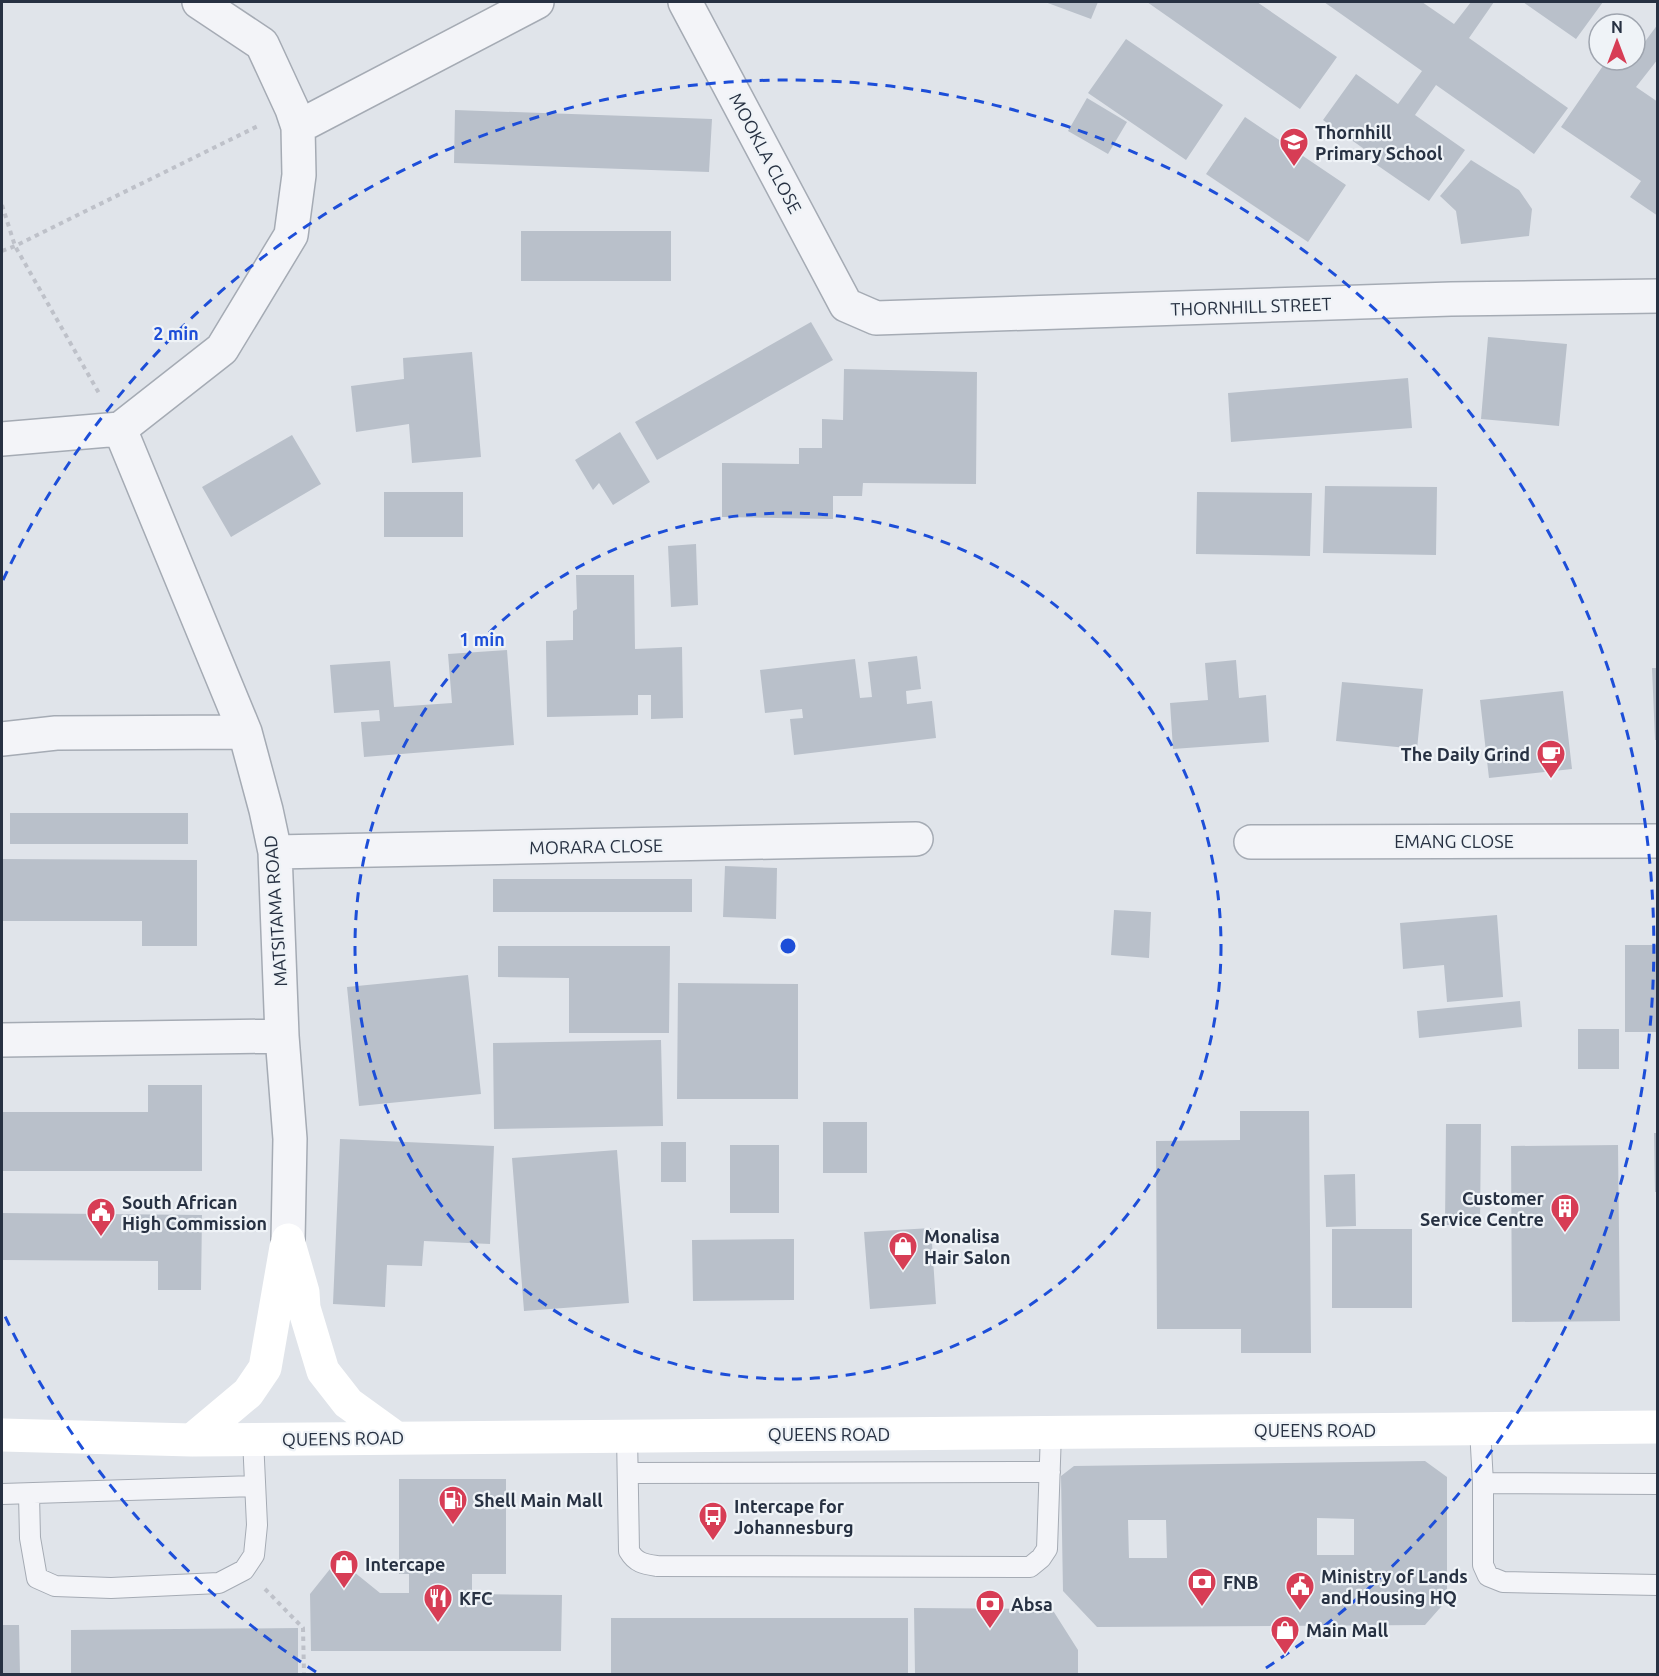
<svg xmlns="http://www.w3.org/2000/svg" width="1659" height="1676" font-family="Ubuntu,sans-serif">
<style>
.building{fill:#b9c0ca;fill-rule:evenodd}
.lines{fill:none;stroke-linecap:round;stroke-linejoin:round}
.lane-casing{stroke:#a5abb4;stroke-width:22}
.street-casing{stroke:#a5abb4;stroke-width:36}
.path{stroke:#bec1c9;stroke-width:4;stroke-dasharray:4.5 4.5;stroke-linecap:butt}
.lane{stroke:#f3f4f8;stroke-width:20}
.street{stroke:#f3f4f8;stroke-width:33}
.secondary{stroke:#fff;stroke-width:33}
.ring{fill:none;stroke:#1d4ed8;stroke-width:3;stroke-dasharray:10 8}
.labels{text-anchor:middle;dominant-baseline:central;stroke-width:4.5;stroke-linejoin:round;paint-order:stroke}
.poi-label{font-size:18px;font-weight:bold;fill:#273142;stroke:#eff3f7;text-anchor:start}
.street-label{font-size:18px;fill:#273142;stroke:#eff3f7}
.centre{fill:#1d4ed8;stroke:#eff3f7;stroke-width:3}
.ring-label{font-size:18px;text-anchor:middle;font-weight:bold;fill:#1d4ed8;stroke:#eff3f7;stroke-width:4.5;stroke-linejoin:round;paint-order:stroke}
</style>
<rect width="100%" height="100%" fill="#e0e4ea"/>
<path class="building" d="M1045 2H1098L1091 19Z
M1147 2H1257L1337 57 1300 109Z
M1324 2H1422L1454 24 1471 2H1494L1469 38 1568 108 1534 154 1436 85 1415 115 1465 150 1429 201 1374 163 1377 158 1323 120 1356 74 1398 104 1422 71Z
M1523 2H1603L1576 39Z
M1658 24V59L1636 87 1658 102V216L1630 197 1641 181 1561 127 1607 60H1635V43L1641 47Z
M1126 39 1223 105 1186 160 1088 93Z
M1087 98 1127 122 1108 154 1068 131Z
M455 110 712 119 709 172 454 163Z
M1245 117 1346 185 1308 242 1206 174Z
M1471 160 1519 190 1532 209 1529 236 1461 244 1456 211 1440 196Z
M521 231H671V281H521Z
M811 322 833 360 657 460 635 422Z
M1488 337 1567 344 1559 426 1481 419Z
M472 352 481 457 412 463 409 424 356 432 351 386 404 379 403 358Z
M844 369 977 372 976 484 863 483 862 496H833V519L722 517V463L799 464V448H822V419L843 420Z
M1408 378 1412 428 1231 442 1228 393Z
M620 432 650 482 613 505 599 483 593 490 575 460Z
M292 435 321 484 231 537 202 487Z
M1325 486 1437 487 1436 555 1323 553Z
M384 492H463V537H384Z
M1197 492 1312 493 1310 556 1196 554Z
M696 544 698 605 671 607 668 546Z
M576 575H634L635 649 682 647 683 718 651 719V695H638V715L547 717 546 641 573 640V611L577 609Z
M507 650 514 745 364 757 361 722 380 721 379 710 334 713 330 665 390 661 394 707 452 703 448 654Z
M917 656 921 689 906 691 907 704 932 701 936 738 794 755 790 719 803 718 802 709 765 713 760 670 855 659 860 698 872 697 868 662Z
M1236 660 1239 698 1266 695 1269 742 1173 749 1170 703 1208 700 1205 663Z
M1652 668H1658V740H1655Z
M1342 682 1423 689 1417 749 1336 741Z
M1563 691 1572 769 1489 778 1480 700Z
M10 813H188V844H10Z
M2 859 197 860V946H142V921H2Z
M725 866 777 868 776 919 723 917Z
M493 879H692V912H493Z
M1114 910 1151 912 1149 958 1111 955Z
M1497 915 1503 997 1447 1002 1444 965 1403 969 1400 923Z
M1625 945H1658V1032H1625Z
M498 946H670L669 1033H569V978L498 977Z
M468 975 481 1094 359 1106 347 987Z
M678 983 798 984V1099H677Z
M1520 1001 1522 1027 1419 1038 1417 1011Z
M1578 1029H1619V1069H1578Z
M661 1040 663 1126 494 1129 493 1043Z
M148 1085H202V1171H2V1112H148Z
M1240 1111H1309L1311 1353H1241V1329H1157L1156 1141 1240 1140Z
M823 1122H867V1173H823Z
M1446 1124H1481L1480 1225H1445Z
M1654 1133H1658V1192H1655Z
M340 1139 494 1146 490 1244 424 1241 422 1266 387 1265 385 1307 333 1304Z
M661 1142H686V1182H661Z
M730 1145H779V1213H730Z
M1618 1145 1620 1321 1512 1322 1511 1146Z
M617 1150 629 1303 524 1311 512 1158Z
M1355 1174 1356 1226 1326 1227 1324 1175Z
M2 1213 202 1215 201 1290H158V1261L2 1260Z
M931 1228 936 1304 870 1309 864 1232Z
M1332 1229H1412V1308H1332Z
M794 1239V1300L693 1301 692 1240Z
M1425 1461 1447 1477V1600L1425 1625 1097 1627 1063 1591 1061 1476 1074 1466ZM1317 1518 1354 1519V1555H1317ZM1128 1520H1166L1167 1558H1129Z
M399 1479H506V1574H472V1594L562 1595 561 1651H311L310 1594 338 1559 380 1593H409V1574H399Z
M914 1608 1052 1609 1078 1650V1674H915Z
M611 1618H908V1674H611Z
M2 1625H19L20 1674H2Z
M298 1628V1674H71V1630Z"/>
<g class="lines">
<g class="lane-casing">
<path id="lane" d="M1480 1429 1483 1483V1565L1488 1576 1503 1582 1658 1585
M627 1435 629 1551C636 1563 644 1564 657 1566L1030 1567 1041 1558 1047 1549 1051 1432
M628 1473 1050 1472
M1483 1483 1658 1484
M2 1494 255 1486
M29 1494 30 1538 37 1578 55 1586 111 1588 219 1583 244 1570 254 1555 257 1525 253 1439"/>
</g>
<g class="street-casing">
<path id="street" d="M685 2 846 305 876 318 1451 299 1658 296
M298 127 537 2
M120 429 245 732 266 810 275 852 282 1036 290 1139 288 1240
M2 439 120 429 222 349 291 235 299 175 298 127 292 109 262 44 199 2
M2 739 56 733 245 732
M1251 842 1658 841
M275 852 916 839
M2 1040 282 1036"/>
</g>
<path class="path" d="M2 205 15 246 100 395
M2 251 15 246 260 125
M265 1589 303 1628 304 1674"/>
<use href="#lane" class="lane"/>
<use href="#street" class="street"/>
<path class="secondary" d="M288 1240 303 1292 304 1308 323 1371 348 1403 395 1437
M2 1435 192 1440 1658 1427
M192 1440 248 1393 265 1368 286 1247"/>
</g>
<g class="ring">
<circle cx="788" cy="946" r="433"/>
<path d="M316 1672A866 866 0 0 1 3 1312M3 580A866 866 0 1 1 1260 1672"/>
</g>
<defs>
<g id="school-pin" transform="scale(1.5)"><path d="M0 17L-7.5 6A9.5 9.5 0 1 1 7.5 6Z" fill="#d73d55" stroke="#eff3f7"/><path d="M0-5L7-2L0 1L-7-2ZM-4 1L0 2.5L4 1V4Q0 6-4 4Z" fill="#fff"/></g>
<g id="cafe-pin" transform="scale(1.5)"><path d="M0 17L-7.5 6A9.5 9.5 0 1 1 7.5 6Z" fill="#d73d55" stroke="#eff3f7"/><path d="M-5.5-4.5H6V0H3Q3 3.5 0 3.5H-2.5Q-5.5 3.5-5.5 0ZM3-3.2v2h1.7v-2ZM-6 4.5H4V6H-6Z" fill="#fff"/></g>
<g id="building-pin" transform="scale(1.5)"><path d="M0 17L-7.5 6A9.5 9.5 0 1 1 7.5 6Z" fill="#d73d55" stroke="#eff3f7"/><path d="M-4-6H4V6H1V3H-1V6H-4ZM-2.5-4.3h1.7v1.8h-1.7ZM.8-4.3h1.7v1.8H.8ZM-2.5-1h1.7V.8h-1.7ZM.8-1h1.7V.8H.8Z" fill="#fff"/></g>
<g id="civic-pin" transform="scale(1.5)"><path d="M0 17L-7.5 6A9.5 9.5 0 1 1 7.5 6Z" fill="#d73d55" stroke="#eff3f7"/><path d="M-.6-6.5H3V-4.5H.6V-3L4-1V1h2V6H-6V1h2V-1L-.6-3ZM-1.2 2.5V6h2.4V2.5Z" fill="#fff"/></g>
<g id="shop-pin" transform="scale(1.5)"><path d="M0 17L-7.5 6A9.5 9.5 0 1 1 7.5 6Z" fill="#d73d55" stroke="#eff3f7"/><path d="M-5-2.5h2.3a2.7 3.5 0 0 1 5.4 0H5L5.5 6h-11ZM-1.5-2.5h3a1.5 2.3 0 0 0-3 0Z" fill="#fff"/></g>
<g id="fuel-pin" transform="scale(1.5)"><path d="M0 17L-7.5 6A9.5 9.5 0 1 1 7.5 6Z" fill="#d73d55" stroke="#eff3f7"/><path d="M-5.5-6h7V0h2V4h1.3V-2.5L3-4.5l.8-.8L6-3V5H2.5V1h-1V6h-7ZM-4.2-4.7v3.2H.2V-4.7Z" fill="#fff"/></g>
<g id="bus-pin" transform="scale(1.5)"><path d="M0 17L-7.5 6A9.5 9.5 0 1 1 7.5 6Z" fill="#d73d55" stroke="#eff3f7"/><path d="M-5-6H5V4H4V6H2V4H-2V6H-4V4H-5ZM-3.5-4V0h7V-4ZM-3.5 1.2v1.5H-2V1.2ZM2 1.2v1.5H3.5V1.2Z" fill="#fff"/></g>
<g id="bank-pin" transform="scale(1.5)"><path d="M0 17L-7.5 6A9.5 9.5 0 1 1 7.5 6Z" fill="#d73d55" stroke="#eff3f7"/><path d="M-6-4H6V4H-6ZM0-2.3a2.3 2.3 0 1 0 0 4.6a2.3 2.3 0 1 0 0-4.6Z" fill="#fff"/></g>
<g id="restaurant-pin" transform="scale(1.5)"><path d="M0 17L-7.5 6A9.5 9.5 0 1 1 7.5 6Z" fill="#d73d55" stroke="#eff3f7"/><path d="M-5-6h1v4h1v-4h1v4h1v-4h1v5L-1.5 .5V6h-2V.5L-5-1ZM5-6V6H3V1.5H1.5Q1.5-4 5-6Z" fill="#fff"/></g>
</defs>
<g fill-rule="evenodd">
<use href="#school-pin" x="1294" y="142"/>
<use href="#cafe-pin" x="1551" y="754"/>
<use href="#building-pin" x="1565" y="1208"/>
<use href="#civic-pin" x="101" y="1212"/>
<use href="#shop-pin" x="903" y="1246"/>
<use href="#fuel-pin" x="453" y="1500"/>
<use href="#bus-pin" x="713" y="1516"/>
<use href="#shop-pin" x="344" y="1564"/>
<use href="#bank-pin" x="1202" y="1582"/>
<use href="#civic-pin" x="1300" y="1586"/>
<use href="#restaurant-pin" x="438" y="1598"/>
<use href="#bank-pin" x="990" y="1604"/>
<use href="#shop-pin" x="1285" y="1630"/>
</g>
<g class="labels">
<g class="poi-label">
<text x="1315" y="132">Thornhill<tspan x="1315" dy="21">Primary School</tspan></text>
<text x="1530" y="754" text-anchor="end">The Daily Grind</text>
<text x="1544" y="1198" text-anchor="end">Customer<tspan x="1544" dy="21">Service Centre</tspan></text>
<text x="122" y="1202">South African<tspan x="122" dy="21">High Commission</tspan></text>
<text x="924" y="1236">Monalisa<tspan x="924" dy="21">Hair Salon</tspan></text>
<text x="474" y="1500">Shell Main Mall</text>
<text x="734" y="1506">Intercape for<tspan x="734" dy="21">Johannesburg</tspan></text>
<text x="365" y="1564">Intercape</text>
<text x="1321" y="1576">Ministry of Lands<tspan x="1321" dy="21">and Housing HQ</tspan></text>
<text x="1223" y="1582">FNB</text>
<text x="459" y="1598">KFC</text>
<text x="1011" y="1604">Absa</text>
<text x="1306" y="1630">Main Mall</text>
</g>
<g class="street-label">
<text transform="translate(766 153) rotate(62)">MOOKLA CLOSE</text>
<text transform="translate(1251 306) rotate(-2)">THORNHILL STREET</text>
<text x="1454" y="841">EMANG CLOSE</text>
<text transform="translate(596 846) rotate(-1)">MORARA CLOSE</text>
<text transform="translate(275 911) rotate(-94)">MATSITAMA ROAD</text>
<text x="1315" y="1430">QUEENS ROAD</text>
<text x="829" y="1434">QUEENS ROAD</text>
<text transform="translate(343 1438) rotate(-1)">QUEENS ROAD</text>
</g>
</g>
<circle cx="788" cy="946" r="9" class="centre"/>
<g class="ring-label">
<text x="176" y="340">2 min</text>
<text x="482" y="646">1 min</text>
</g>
<rect width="1659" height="1676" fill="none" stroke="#273142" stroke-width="6"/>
<g transform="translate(1617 42)"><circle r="28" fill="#eff3f7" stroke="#9fa5af" stroke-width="1.5"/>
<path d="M0-4.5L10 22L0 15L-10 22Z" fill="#d73d55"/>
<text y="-9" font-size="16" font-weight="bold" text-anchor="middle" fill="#273142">N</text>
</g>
</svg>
